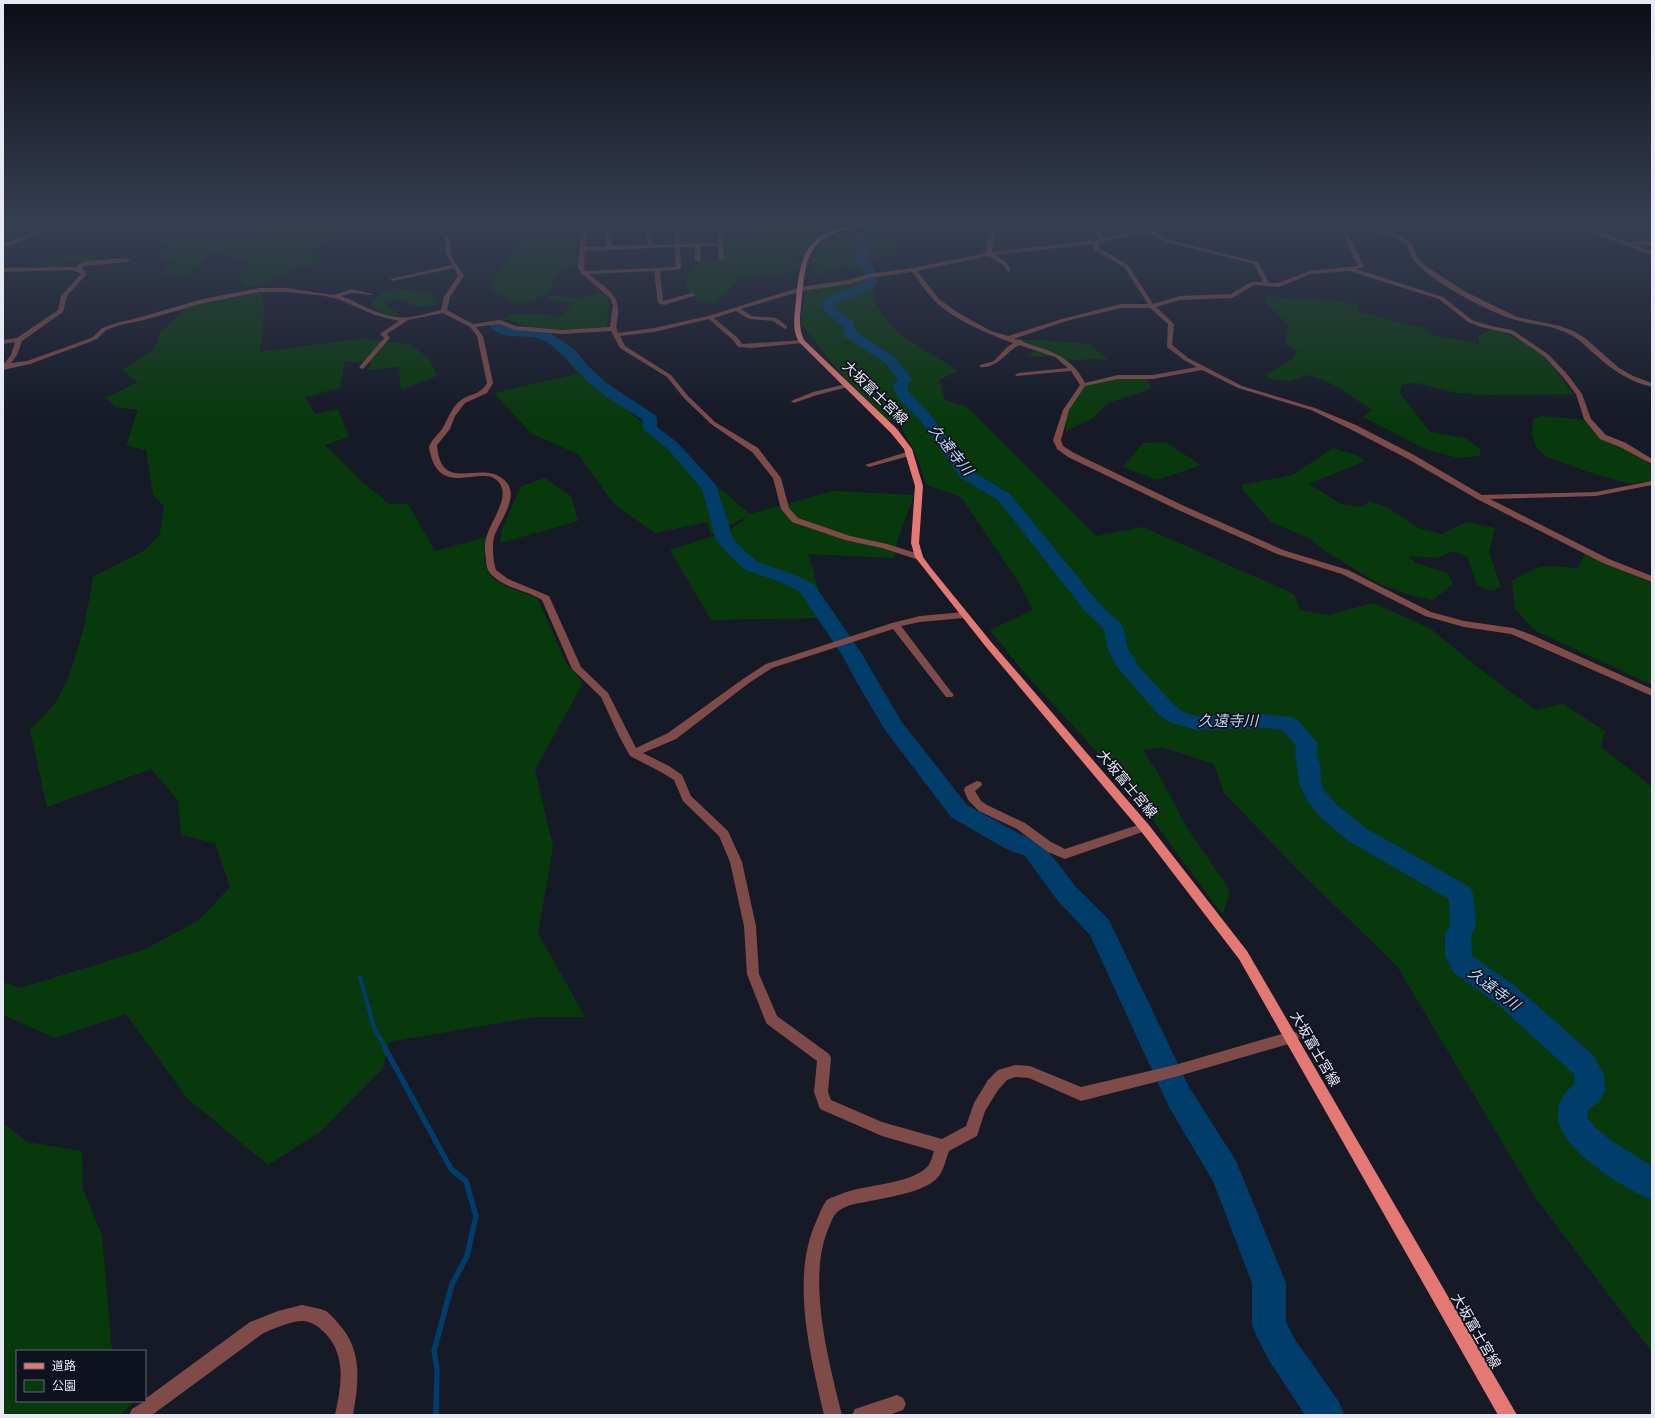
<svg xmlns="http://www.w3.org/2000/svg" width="1655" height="1418" font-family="'Zilla Slab','Noto Sans JP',serif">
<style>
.green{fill:#08390c}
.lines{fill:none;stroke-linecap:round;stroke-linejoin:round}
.stream-far1{stroke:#003d6a;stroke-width:4}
.stream{stroke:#003d6a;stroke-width:5.5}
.river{fill:#003d6a;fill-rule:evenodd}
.minor{fill:#7e4b48;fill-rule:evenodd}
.major{fill:#e47974;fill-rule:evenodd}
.labels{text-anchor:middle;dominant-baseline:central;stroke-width:3.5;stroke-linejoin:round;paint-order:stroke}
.street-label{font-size:14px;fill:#e6e9f3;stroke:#0e111e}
.water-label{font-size:15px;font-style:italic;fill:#b9d6f2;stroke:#0e111e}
</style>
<rect width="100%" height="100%" fill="#161a27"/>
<path class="green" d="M166 223H207L208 227C216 233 225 239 236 238 240 238 245 235 250 234 282 229 341 211 367 231L308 249 321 263 280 275 260 286H245L239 277 251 266 228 254H209L202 265 182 277 162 273 171 262 157 255 172 249 152 237 140 238 138 236 150 230 164 229Z
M522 223H549L565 227H582L578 241 577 265 557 275 547 293 531 301 519 304 496 293 490 285 516 248 517 243 507 238Z
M730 223H868C846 226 816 233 802 252 799 257 799 265 798 270L782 274 742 277 713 304 699 302 685 287 690 270 702 260 722 259 724 227Z
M893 223 900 227 894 247 897 254 865 259 875 271 863 274 844 269 813 274 811 260 824 242 834 236 845 231 862 227Z
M1107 223H1162L1129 232Z
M74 254C85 254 94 258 105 257L98 261 62 262 56 267 50 268 34 263Z
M874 277 873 302 898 333 958 371 939 380 945 400 967 407 1096 536 1143 527 1294 594 1300 610 1328 615 1373 603 1431 629 1490 677 1536 710 1563 704 1605 731 1601 747 1652 787V1352L1535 1197 1397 966 1297 869 1224 793 1214 764 1162 747 1143 750 1158 773 1186 826 1230 891 1223 915 1123 780 1029 678 990 630 1033 610 1019 583 961 497 927 485 917 457 898 421 886 420 835 367 801 323 805 296 808 290Z
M391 289 422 291 434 296 438 305 418 307 396 298 384 303 402 317 388 315 370 306 382 292Z
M604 292 609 299 607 328 576 330 535 328 502 319 513 313 562 316 571 304 546 298 552 295 577 298Z
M257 293H263L264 317 260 352 364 338 410 345 429 358 437 376 401 390 399 367 368 370 372 362H345L340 388 305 397 315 414 338 409 349 437 325 445 360 480 389 504H408L435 551 486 537C478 584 500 583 537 598L567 664 583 683 535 770 553 847 538 933 585 1017H534L389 1042 383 1068 320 1132 268 1165 187 1098 126 1014 55 1038 3 1015V982L20 988 144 950 199 920 230 887 215 843 181 835 178 800 151 769 47 807 30 730C39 720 50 711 57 700 76 670 88 612 93 577L145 550 160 534 164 506 153 495 146 450 126 446 138 410 116 407 106 398 138 382 122 370 152 351 161 332 181 314 184 307Z
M1268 296 1296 299 1299 303 1298 299 1341 301 1357 305 1360 312 1424 328 1434 335 1476 343 1479 347 1478 337 1490 329C1511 332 1540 350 1553 366 1560 375 1566 385 1573 394L1488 395 1457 393 1415 383 1402 385 1400 393 1430 432 1465 438 1481 449 1479 456 1458 458 1425 449 1363 417 1372 410 1341 389 1324 380 1307 375 1291 381 1274 380 1265 375 1290 361 1298 351 1286 345V330L1290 328 1266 302Z
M1016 340H1040L1089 344 1108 359 1067 360 1057 356 1023 357 1040 349Z
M563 355 750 514 833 491 914 495 897 542 894 558 808 554 827 618 711 620 670 550 729 531 748 516 711 535 707 522 655 533 614 504 578 454 532 434 494 393 577 374Z
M1118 377 1147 378 1151 389 1108 403 1093 418 1066 431V410L1082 386Z
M1541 416 1585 420 1598 436 1641 457 1652 467V481L1631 484 1591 473 1547 457 1536 447 1532 434 1533 419Z
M1165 442 1201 465 1157 480 1123 467 1143 443Z
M1333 448 1356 455 1365 461 1309 484 1341 504 1362 507 1370 501 1388 508 1420 529 1442 534 1466 522 1495 528 1489 552 1501 587 1491 591 1477 585 1467 556 1451 551 1439 558 1409 556 1416 563 1447 573 1453 584 1433 600 1413 596 1379 584 1325 551 1311 539 1271 522 1243 490 1242 485 1293 475Z
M545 478 571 496 578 521 500 543 502 529 521 486Z
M1585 554 1652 583V685L1534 630 1515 609 1512 581C1538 564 1548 564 1577 569Z
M3 1123 27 1142 82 1151 83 1189 102 1236 112 1351H17V1401H135L120 1415H3Z"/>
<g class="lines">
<path class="stream-far1" d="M360 977 374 1028 386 1049"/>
<path class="stream" d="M385 1048 451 1169 466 1181 476 1216 467 1256 452 1284 434 1351 437 1369 436 1415"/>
<path class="river" d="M875 223H885L887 227 865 239V242L870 248 867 259C873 267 881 276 875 287L836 303 834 307 853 322 855 331 895 357 912 379 907 387 910 393 929 413 973 472 1010 494 1098 602 1120 623 1123 627 1128 649 1141 669 1174 705 1185 713 1197 716 1265 714 1289 717 1297 719 1318 744 1317 753 1320 765 1321 783 1324 790 1338 806 1367 829 1470 887 1473 894 1476 925 1471 935 1472 956 1515 986 1594 1056 1604 1075 1605 1090 1600 1100 1588 1110 1587 1115 1588 1119 1596 1128 1609 1139 1652 1166V1200C1617 1185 1518 1127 1575 1084L1574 1074 1495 1002 1453 972 1445 955V935L1450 925 1449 899 1350 842 1321 818 1307 800 1300 786 1295 753 1296 745 1282 730 1265 728 1197 730 1171 723 1159 715 1117 667 1108 649 1104 629 1084 610 998 500 961 478 919 419 898 398 893 387 898 379 885 363 844 336 843 326 824 311 822 304 828 297 865 282V273L855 259 858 249 854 243 856 235 876 226Z
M495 321 508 328 550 333 575 350 587 365 605 382 655 415 657 418V427L678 443 716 485 733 539 745 551 758 562 795 575 814 584 862 654 901 721 967 805 1022 835 1041 842 1076 887 1109 920 1189 1087 1236 1161 1286 1283V1322L1294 1338 1339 1402 1344 1415H1305L1270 1362 1257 1337 1252 1325V1283L1213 1181 1169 1107 1090 935 1058 901 1025 856 1006 849 951 817 885 730 856 681 842 655 800 592 783 583 746 570 733 559 716 540 702 489 668 449 645 431 643 428V420C627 409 609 400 594 387 576 372 565 352 543 340 527 332 501 343 489 325Z"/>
<path class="minor" d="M60 223H67L3 248V244Z
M423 223C434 223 447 230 451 241 452 245 450 250 451 254 454 262 460 269 464 276L450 297 447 310 473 324 500 320 516 326 562 330 610 327 613 305 610 298 582 274 578 268 581 230 588 223H593L587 230 585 247H606L605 231 608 229 611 231 612 246 648 245 646 223H651L653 245 675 244 674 223H723L726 229 723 244 724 260 719 259 718 246H700L701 260 698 262 695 260V247H680L681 269 660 271 663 301 692 293 695 295 694 296 664 305 658 303 654 271 589 274C604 287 620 293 618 315 617 321 615 327 618 333L654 328 708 316 801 287 848 280 868 274 913 268 986 253 988 237 996 223H1001L994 237 992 252 1099 240 1090 223H1094L1103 239 1165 223H1171L1151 229 1169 240 1258 262 1269 283H1278L1310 271 1358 266 1340 227 1310 225 1308 223H1339L1367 226 1406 223 1404 225 1375 228 1399 235 1411 242 1417 257 1424 265 1464 291 1517 317 1560 326 1573 331 1585 338 1619 368 1633 376 1652 383V387C1631 382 1613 371 1597 356 1588 349 1581 340 1571 335 1554 325 1534 325 1516 320 1488 312 1432 282 1414 261 1410 256 1409 250 1407 244 1388 233 1367 230 1345 228L1364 267 1356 269 1443 297 1472 320 1491 326 1512 330 1517 333 1549 355 1568 375 1582 394 1591 419 1606 435 1626 443 1652 459V464L1620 447 1600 439 1584 419 1576 394 1563 377 1545 357 1513 335 1508 333 1481 327 1468 322 1439 299 1349 271 1311 274 1279 287 1254 285 1232 298 1180 300 1156 307 1174 324 1172 345 1188 358 1242 386 1315 408 1356 425 1414 455 1482 495 1596 492 1652 481V485L1596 496 1490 499 1609 559 1652 576V582L1603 563 1477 499 1408 459 1350 429 1311 410 1238 388 1202 370 1153 379H1118L1085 386 1069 410 1061 440 1063 446 1074 453 1182 505 1283 550 1348 570 1431 612 1464 621 1513 628 1532 635 1652 689V696L1511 634 1464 627 1425 616 1342 574 1277 554 1176 509 1068 457 1057 449 1053 440 1063 410 1080 385 1071 371 1016 376 1015 375 1018 373 1068 368 1055 357 1019 345C1005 353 997 369 980 367V365L994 361 1007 347 1013 343C988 334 954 320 935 301 926 292 919 281 912 272L869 278 849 284 802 291 741 309 752 316 776 318 787 326V328L785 329 773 321 749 319 736 311 714 318 738 338 742 344 804 340 805 341 802 343 752 348 738 347 733 340 709 319 654 332 620 336 625 346 671 375 688 396 715 422 758 448 781 478 789 508 798 518 850 536 887 544 922 555 923 557 919 560 882 548 845 540 792 522 781 509 773 478 752 452 711 424 684 398 667 377 620 348 611 331 562 334 515 330 499 324 476 327 483 336 493 383 487 393 465 403 455 416 450 429 437 445C441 498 485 455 507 483 519 498 499 522 494 537 492 547 493 561 496 570L508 579 549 596 581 667 608 693 636 748 668 733 743 679 766 664 892 623 920 616 964 612 969 615 964 618 920 622 901 626 952 693 954 695 952 697H946L893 629 772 668 749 683 676 739 643 753 669 766 682 775 691 796 728 831 742 862 756 926 759 974 777 1016 829 1054 831 1058 828 1092 831 1100 882 1122 942 1139 966 1126 974 1103 988 1080 998 1070 1015 1065 1030 1066 1081 1087 1175 1065 1292 1031 1297 1033 1299 1037 1297 1041 1292 1043 1175 1077 1081 1101 1029 1078 1015 1077 1007 1080 998 1090 985 1111 977 1136 949 1151C946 1159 944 1169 939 1176 926 1193 886 1197 866 1202 857 1203 847 1205 840 1210 834 1213 831 1222 829 1227 806 1278 829 1363 842 1415H824C811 1357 790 1279 816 1222 819 1215 822 1206 827 1200 831 1197 837 1196 841 1194 865 1184 909 1185 927 1167 931 1163 932 1157 934 1151L882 1136 820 1109 814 1092 817 1061 767 1024 765 1020 747 974 744 926 730 862 719 836 683 801 674 780 661 772 630 756 619 736 601 697 572 669 542 600C527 590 506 589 493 576 488 572 486 567 486 560 485 553 484 546 486 539 489 523 510 499 500 484 485 460 438 504 429 447 431 440 438 435 442 429 448 420 451 407 461 400 472 393 480 395 487 383L477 336 470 327 443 313 408 320 387 334 390 338 389 339 364 368 362 369 359 367 360 366 384 338 380 334 381 333 399 321 375 315 338 299 325 296 286 292H260L204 303 144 320 120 325 106 330 97 339 87 343 30 364 3 370V365L11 355 15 342 3 344V340L17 338 58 310 61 296 81 274 74 270 3 272V268L77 267 79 264 87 261 127 258 130 260 127 262 83 266 82 269 87 274 67 296 63 312 22 341 17 355 11 363 27 361 83 341 93 337 102 328 116 323 141 317 203 299 260 288H286L334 295 352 289 373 294 372 295 352 293 341 296C359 303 377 315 397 317 412 319 427 313 441 310L444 297 458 276 454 268 393 281 390 279 452 265 445 252 446 246 444 237 438 231ZM719 225 720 229 718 243 680 244 679 226ZM1146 231 1165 242 1254 264 1263 282H1251L1231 294 1180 296 1153 304 1128 265 1099 248V243ZM1093 244 1094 250 1124 267 1148 304H1121L1062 319 1008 336 991 331 957 312 939 299 917 271 988 256 1002 264 1008 272 1011 270 1006 262 994 255ZM675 247 676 267 586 271 584 268 585 251ZM1121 308H1150L1168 324 1167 347 1184 360 1197 367 1153 375H1118L1085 383C1071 355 1049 351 1023 342L1022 340 1014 339 1066 321Z
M1567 223H1574L1631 243 1633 241H1652V245H1634L1652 251V255Z
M846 384 849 386 848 387 817 395 794 403 791 401 813 392Z
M910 451H913V455L869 467 865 465Z
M977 781 981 782 982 785 975 791 981 801 987 805 1025 823 1051 842 1065 849 1144 823 1148 824 1150 827 1148 830 1065 859 1048 852 1017 829 979 811 968 800 964 790 965 787Z
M302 1305C310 1307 319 1308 326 1311 330 1314 334 1318 337 1322 363 1349 359 1381 353 1415H335C341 1387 347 1357 326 1334 319 1327 313 1322 303 1321 291 1321 272 1329 262 1334L152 1415H129L132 1409 145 1401V1399L250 1322 278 1311Z
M897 1395 903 1398 906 1404 903 1410 889 1415H852L855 1409Z"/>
<path class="major" d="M867 223H880C873 227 861 227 853 228 810 237 806 255 802 295 801 310 797 326 804 340L897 429 912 449 923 486 919 543 923 557 931 568 992 643 1148 824 1247 951 1517 1415H1498L1239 959 1140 830 986 647 915 557 911 543 915 486 904 449 891 433 799 342C791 329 795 315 796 300 801 244 810 232 867 223Z"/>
</g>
<linearGradient id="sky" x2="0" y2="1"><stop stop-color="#0c0e15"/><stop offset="0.53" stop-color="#363e52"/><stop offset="1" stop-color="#363e52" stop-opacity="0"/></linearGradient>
<rect width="1655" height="421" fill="url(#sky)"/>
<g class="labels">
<g class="street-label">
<text transform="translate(875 393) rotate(44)">大坂富士宮線</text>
<text transform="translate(1127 784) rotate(50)">大坂富士宮線</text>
<text transform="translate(1315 1049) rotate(60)">大坂富士宮線</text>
<text transform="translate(1476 1331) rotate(60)">大坂富士宮線</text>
</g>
<g class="water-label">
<text transform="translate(951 450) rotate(51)">久遠寺川</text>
<text x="1228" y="721">久遠寺川</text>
<text transform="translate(1494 989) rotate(37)">久遠寺川</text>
</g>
</g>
<rect width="1655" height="1418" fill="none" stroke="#e6e9f3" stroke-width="8"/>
<rect x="16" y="1350" width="130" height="52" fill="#0e111e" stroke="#646773"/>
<rect x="24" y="1363" width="20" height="6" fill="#e47974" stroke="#646773"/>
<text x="52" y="1370" font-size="12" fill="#e6e9f3">道路</text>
<rect x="24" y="1380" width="20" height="12" fill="#08390c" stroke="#646773"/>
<text x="52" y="1390" font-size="12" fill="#e6e9f3">公園</text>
</svg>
